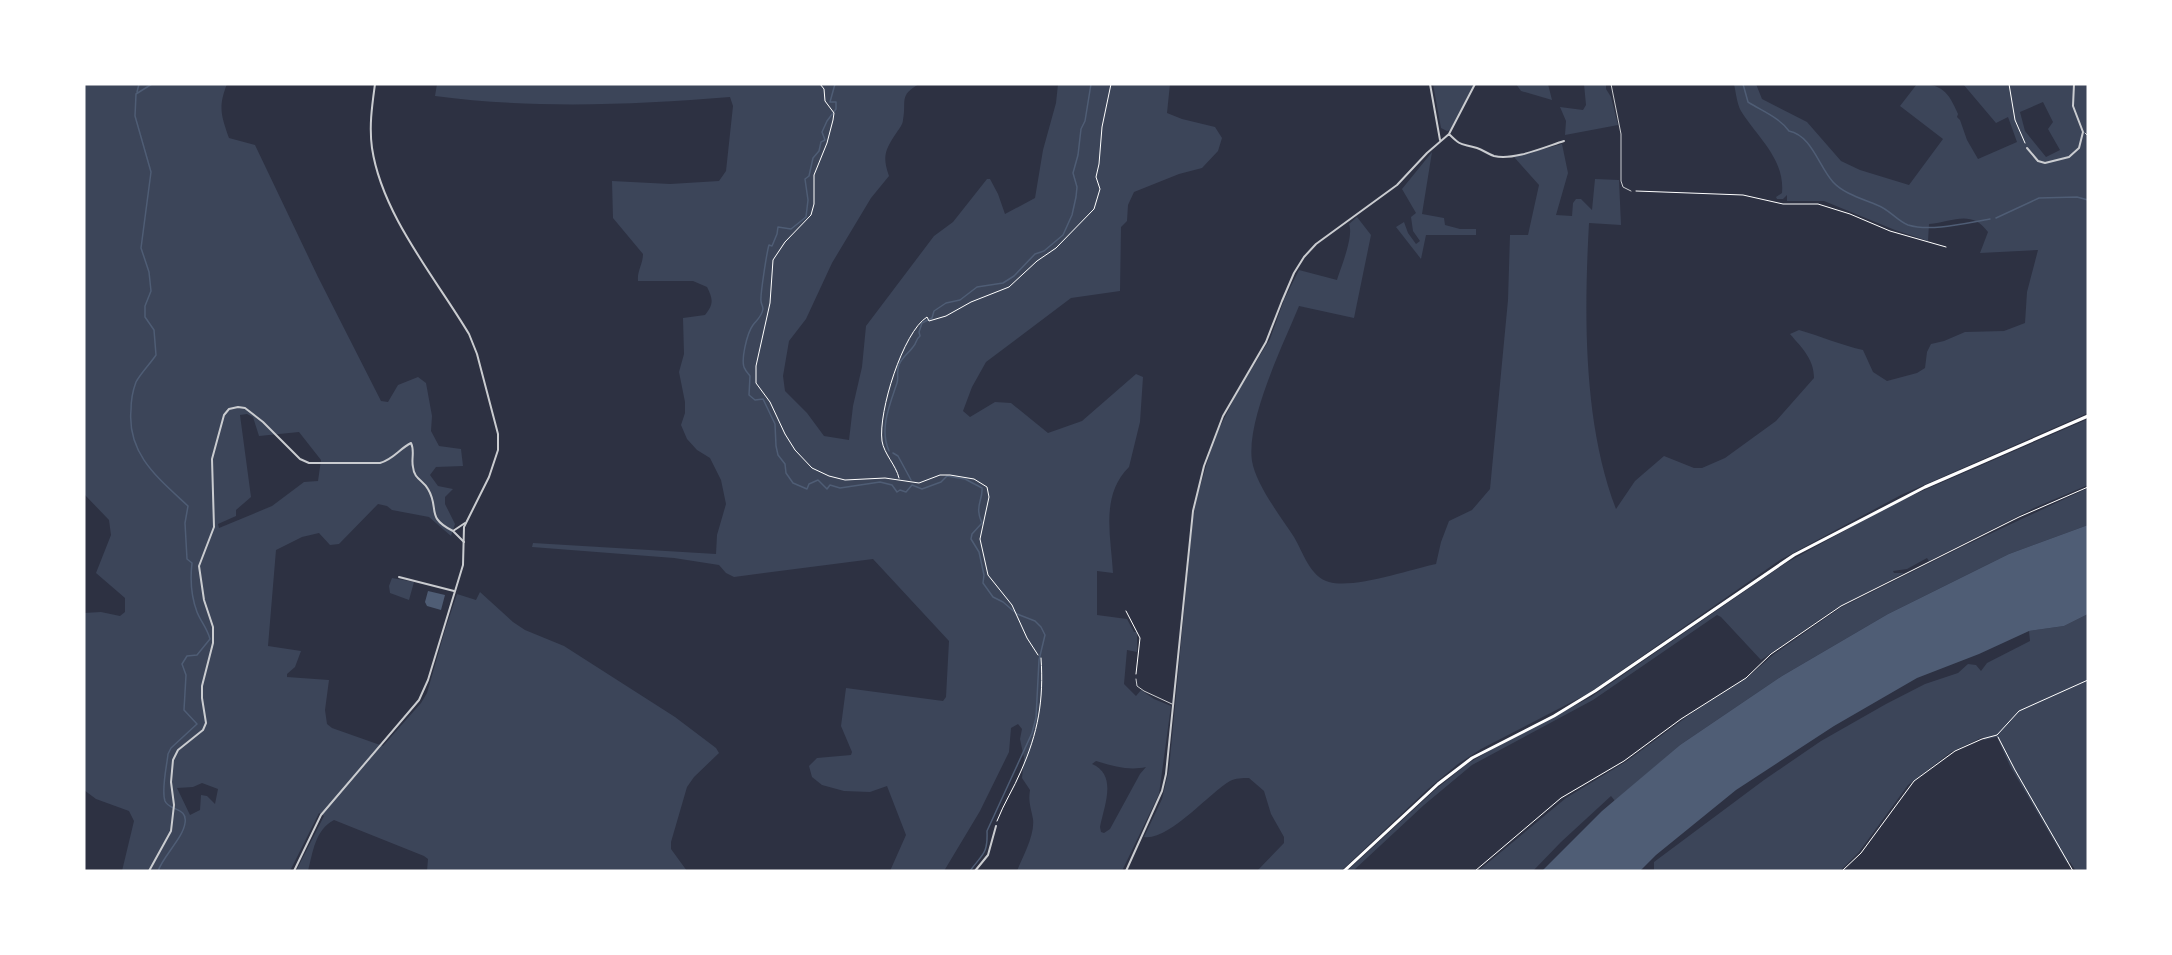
<svg xmlns="http://www.w3.org/2000/svg" width="2172" height="955" font-family="'IBM Plex Serif',serif">
<style>
.green{fill:#3c4559;fill-rule:evenodd}
.water{fill:#4f5d75}
.lines{fill:none;stroke-linecap:round;stroke-linejoin:round}
.stream{stroke:#4f5d75;stroke-width:1.5}
.path{stroke:#fff;stroke-width:1}
.service{stroke:#caccd0;stroke-width:1}
.minor{stroke:#caccd0;stroke-width:2}
.tertiary{stroke:#caccd0;stroke-width:2}
.primary{stroke:#fff;stroke-width:3}
</style>
<rect width="100%" height="100%" fill="#2d3142"/>
<path class="green" d="M84 84H227C218 107 221 115 229 138L255 145 318 277 381 401 388 402 398 385 418 377 426 383 432 416 431 431 439 446 461 449 463 466 436 467 430 475 438 486 453 489 445 497V504L455 524 451 536 429 517 392 510 387 506 378 504 339 544 330 545 319 533 302 537 276 550 268 646 301 651 295 667 287 674V677L329 680 325 710 327 724 332 728 383 746 421 703 427 693 445 630 457 594 476 600 480 592 513 622 525 630 564 646 675 717 716 748 719 753 694 777 687 787 671 842V849L687 871H427L428 859 424 856 334 820C315 830 313 852 308 871H296L324 816 319 813 290 871H122L134 821 129 811 96 799 84 790V613L101 612 120 616 125 612V598L96 573 111 535 109 520 84 494ZM247 414 253 417 259 436 299 432 321 460 318 481 304 482 272 506 219 528 218 524 236 516V510L251 497 240 415ZM202 783 218 789 215 804 207 796 201 795 200 810 190 815 177 788 193 787Z
M437 84H919C898 96 907 101 903 120 903 124 899 129 897 132 885 150 882 156 889 176L871 198 832 263 806 319 789 341 783 376 785 391 807 413 824 436 849 440 853 406 862 367 866 326 934 236 953 222 987 179H990L998 194 1005 214 1035 198 1043 150 1056 103 1058 84H1170L1167 113 1182 119 1215 127 1222 138 1218 151 1202 168 1179 174 1134 192 1128 205 1127 221 1121 227 1120 291 1071 298 986 362 972 387 963 411 970 417 995 402 1011 403 1048 433 1082 421 1136 374 1143 377 1140 422 1129 467C1100 496 1111 536 1113 573L1097 571V615L1127 619 1134 632H1137V652L1127 650 1124 684 1136 696 1141 690 1154 699 1171 706 1159 794 1122 871H1017C1023 856 1035 835 1033 819 1031 808 1028 802 1030 790L1022 778 1024 758 1020 739 1022 729 1018 724 1011 728 1009 752 980 811 944 871H890L906 835 887 786 870 792 844 791 822 785 812 777 809 766 817 758 851 755 852 752 841 726 846 688 943 701 946 697 949 641 873 559 734 577 726 573 719 565 674 558 532 547 533 543 716 554 717 535 726 504 721 480 710 458 697 450 687 439 681 425 685 413V402L679 372 684 354 683 318 705 315C714 304 713 299 707 287L693 281H638C637 271 643 264 643 254L613 218 612 181 670 184 719 181 726 171 733 106 730 97C632 105 533 109 435 96ZM1096 761C1113 766 1129 771 1146 767L1140 774 1110 829 1104 833 1101 832 1100 827C1104 806 1118 775 1092 764Z
M1433 84H1474L1450 130 1447 131 1441 128Z
M1516 84H1548L1552 100 1521 91Z
M1584 84H1606V89L1611 97 1618 125 1565 135 1566 121 1560 107 1583 110 1586 105Z
M1734 84H1756L1762 99 1807 122 1841 161 1860 170 1909 185 1943 139 1900 106 1917 84C1942 84 1948 91 1958 114L1957 117 1960 120 1967 140 1978 159 2017 142 2008 117 1996 123 1963 84H2088V413L1901 495 1780 560 1589 693 1481 749 1458 764 1428 789 1341 871H1257L1284 843V837L1271 814 1264 791 1249 778C1242 778 1236 778 1230 781 1209 793 1169 841 1144 837L1162 799 1169 769 1193 517 1198 494 1214 439 1238 391 1270 339 1284 300 1299 270 1337 280C1341 267 1354 236 1349 224L1357 217 1371 235 1354 318 1299 306C1283 345 1246 420 1252 461 1256 485 1281 517 1294 537 1303 552 1310 577 1329 582 1354 589 1408 570 1436 564L1441 542 1449 521 1472 510 1490 489 1508 300 1510 235H1528L1539 185 1514 157 1562 144 1568 173 1556 215 1572 216 1573 203 1576 199H1581L1592 210 1595 179 1619 180 1621 225 1589 223C1584 314 1583 423 1616 509L1635 481 1664 456 1694 468H1702L1725 458 1776 421 1814 378C1814 359 1802 348 1790 334L1799 330C1821 336 1840 345 1863 350L1873 372 1887 381 1917 373 1925 368 1927 352 1931 344 1944 341 1965 332 2004 331 2025 323 2027 292 2038 250 1980 253 1988 232C1971 209 1953 222 1929 224L1928 241 1895 230 1824 201H1787V195L1783 199H1777L1776 197 1782 193C1785 159 1758 138 1741 111 1737 104 1736 93 1734 84ZM2043 102 2053 122 2048 129 2060 150 2046 157 2025 131 2020 112Z
M1432 152 1422 214 1444 218 1445 225 1460 229H1476V235H1426L1421 259 1396 227 1404 222 1408 233 1416 244 1420 241 1413 231 1411 217 1416 213 1402 189Z
M2088 419V485L2034 508 1929 561 1927 558 1907 569 1893 571 1894 573H1904L1835 609 1761 660 1721 617 1717 615 1593 700 1472 765 1424 805 1353 871H1347L1435 790 1467 764 1489 751 1591 697 1786 563 1897 502Z
M2088 488V525L2009 554 1888 614 1782 676 1680 745 1615 801 1611 796 1561 842 1533 871H1478L1566 798 1627 761 1692 713 1747 678 1773 655 1840 608 1962 547Z
M392 578 414 582 409 600 390 593 389 586Z
M2088 614V871H2076L2070 862 2067 863 2010 766 1997 737 1984 740 1983 737 1951 752 1908 785 1859 852 1840 871H1654V862L1764 780 1821 741 1886 704 1925 684 1958 673 1968 664 1976 665 1981 671 1987 663 2030 641 2029 631 2064 626Z"/>
<path class="water" d="M2088 525V614L2064 626 2029 631 1979 654 1917 678 1834 726 1736 790 1656 855 1640 871H1542L1602 811 1680 745 1782 676 1888 614 2009 554Z
M428 591 445 595 441 610 427 606 425 602Z"/>
<g class="lines">
<path class="stream" d="M152 84 136 94 135 116 151 172 141 248 149 272 151 291 145 306V317L154 330 156 355C150 364 141 373 136 382 133 390 131 401 131 410 127 454 158 478 188 506L185 523 187 559 192 563C190 580 191 596 197 612 201 622 207 628 210 639L197 655 187 656 182 664 186 675 184 710 197 724 171 748 168 754C167 765 161 790 165 801 169 811 188 807 185 823 183 838 164 855 158 871
M835 84 830 102H836V109L827 121 822 132 825 140 821 142 819 151 813 158 809 176 805 179 808 200 806 217 791 229 778 227 777 234 772 246 769 245C767 251 760 296 761 301 761 304 763 306 763 309 762 316 757 320 753 325 747 333 740 362 745 369 746 372 749 374 750 376L749 395 755 400 763 399 775 424 776 446 778 455 785 464 786 473 793 483 807 489 809 484 818 480 827 489 830 485 840 488 880 482 892 485 897 492 900 490 906 492 912 485 922 489 941 482 947 476 965 479 982 488C983 497 977 505 979 513 979 517 981 520 982 523L972 534 971 539 979 552 984 575 983 583 993 597 1003 602 1017 614 1035 621 1041 627 1045 635 1039 660 1036 718 1032 733 987 831C988 855 982 854 970 871
M1743 84 1748 102C1762 111 1780 118 1789 131 1812 136 1818 165 1833 182 1844 194 1863 199 1877 205 1889 209 1897 221 1908 225 1931 232 1966 223 1990 219
M137 92 139 84
M1996 218 2039 198 2077 197 2088 200
M889 451C879 429 890 404 897 383 899 377 896 371 899 365 902 357 908 354 913 347 917 343 915 340 920 336L919 332 922 323 932 318 934 311 946 303 960 300 977 287 1003 283 1014 276 1035 254 1044 251 1063 235 1072 215 1076 197 1077 187 1073 173 1078 155 1081 129 1085 121 1091 84
M893 453 898 456 911 480"/>
<path class="path" d="M820 84 824 89 825 101 834 113 833 120 827 143 814 175V204L811 215 785 242 773 260 770 303 756 366V383L770 402 785 434 795 450 812 468 829 476 845 480 885 478 919 483 940 475H950L974 479 987 487 989 497 980 539 988 575 1012 605 1027 638 1038 655
M2009 84 2015 120 2025 143
M1636 191 1743 195 1783 204H1818L1850 214 1890 231 1946 247
M899 478C896 465 884 454 882 441 878 412 903 332 927 317L929 321 946 316 971 302 1009 287 1037 261 1056 248 1094 209 1100 189 1096 177 1099 164 1102 127 1111 84
M1126 611 1140 638 1136 674
M1998 737 2015 770 2073 871
M997 821C1004 803 1014 788 1021 771 1038 733 1044 700 1041 658
M1475 871 1561 798 1624 761 1681 719 1746 678 1771 654 1841 606 2019 517 2088 487
M1842 871 1861 853 1914 781 1955 751 1982 739 1997 735 2019 711 2088 680"/>
<path class="service" d="M1611 84 1621 134V181L1623 187 1631 191
M2085 133 2088 136
M1136 679 1137 686 1144 691 1172 704"/>
<path class="minor" d="M1430 84 1440 140
M1449 134C1462 147 1460 143 1477 148 1483 150 1488 154 1494 156 1513 161 1545 147 1564 141
M2027 148 2038 161 2045 163 2069 157 2079 148 2083 132 2073 106 2074 84
M453 531 464 542
M399 577 454 591
M149 871 171 831 174 805 171 782 173 760 178 750 203 730 206 723 202 698V686L213 643V627L204 600 199 566 214 527 212 459 224 415 229 409 238 407 245 408 263 422 300 459 309 463H380C394 459 399 449 411 443 415 451 411 459 413 467 414 479 423 480 428 489 440 509 425 517 453 531L465 523
M975 871 988 855 996 826
M1126 871 1162 791 1166 774 1193 511 1204 466 1223 416 1266 342 1282 301 1294 273 1304 257 1316 244 1397 185 1427 153 1449 134 1475 84"/>
<path class="tertiary" d="M294 871 321 815 419 700 428 680 463 565 464 527 489 477 498 450V434L477 354 469 334C435 277 382 215 372 148 369 126 372 106 375 84"/>
<path class="primary" d="M1344 871 1438 784 1472 758 1554 716 1595 691 1794 555 1925 487 2088 416"/>
</g>
<rect width="2172" height="955" fill="none" stroke="#ffffff" stroke-width="171"/>
</svg>
